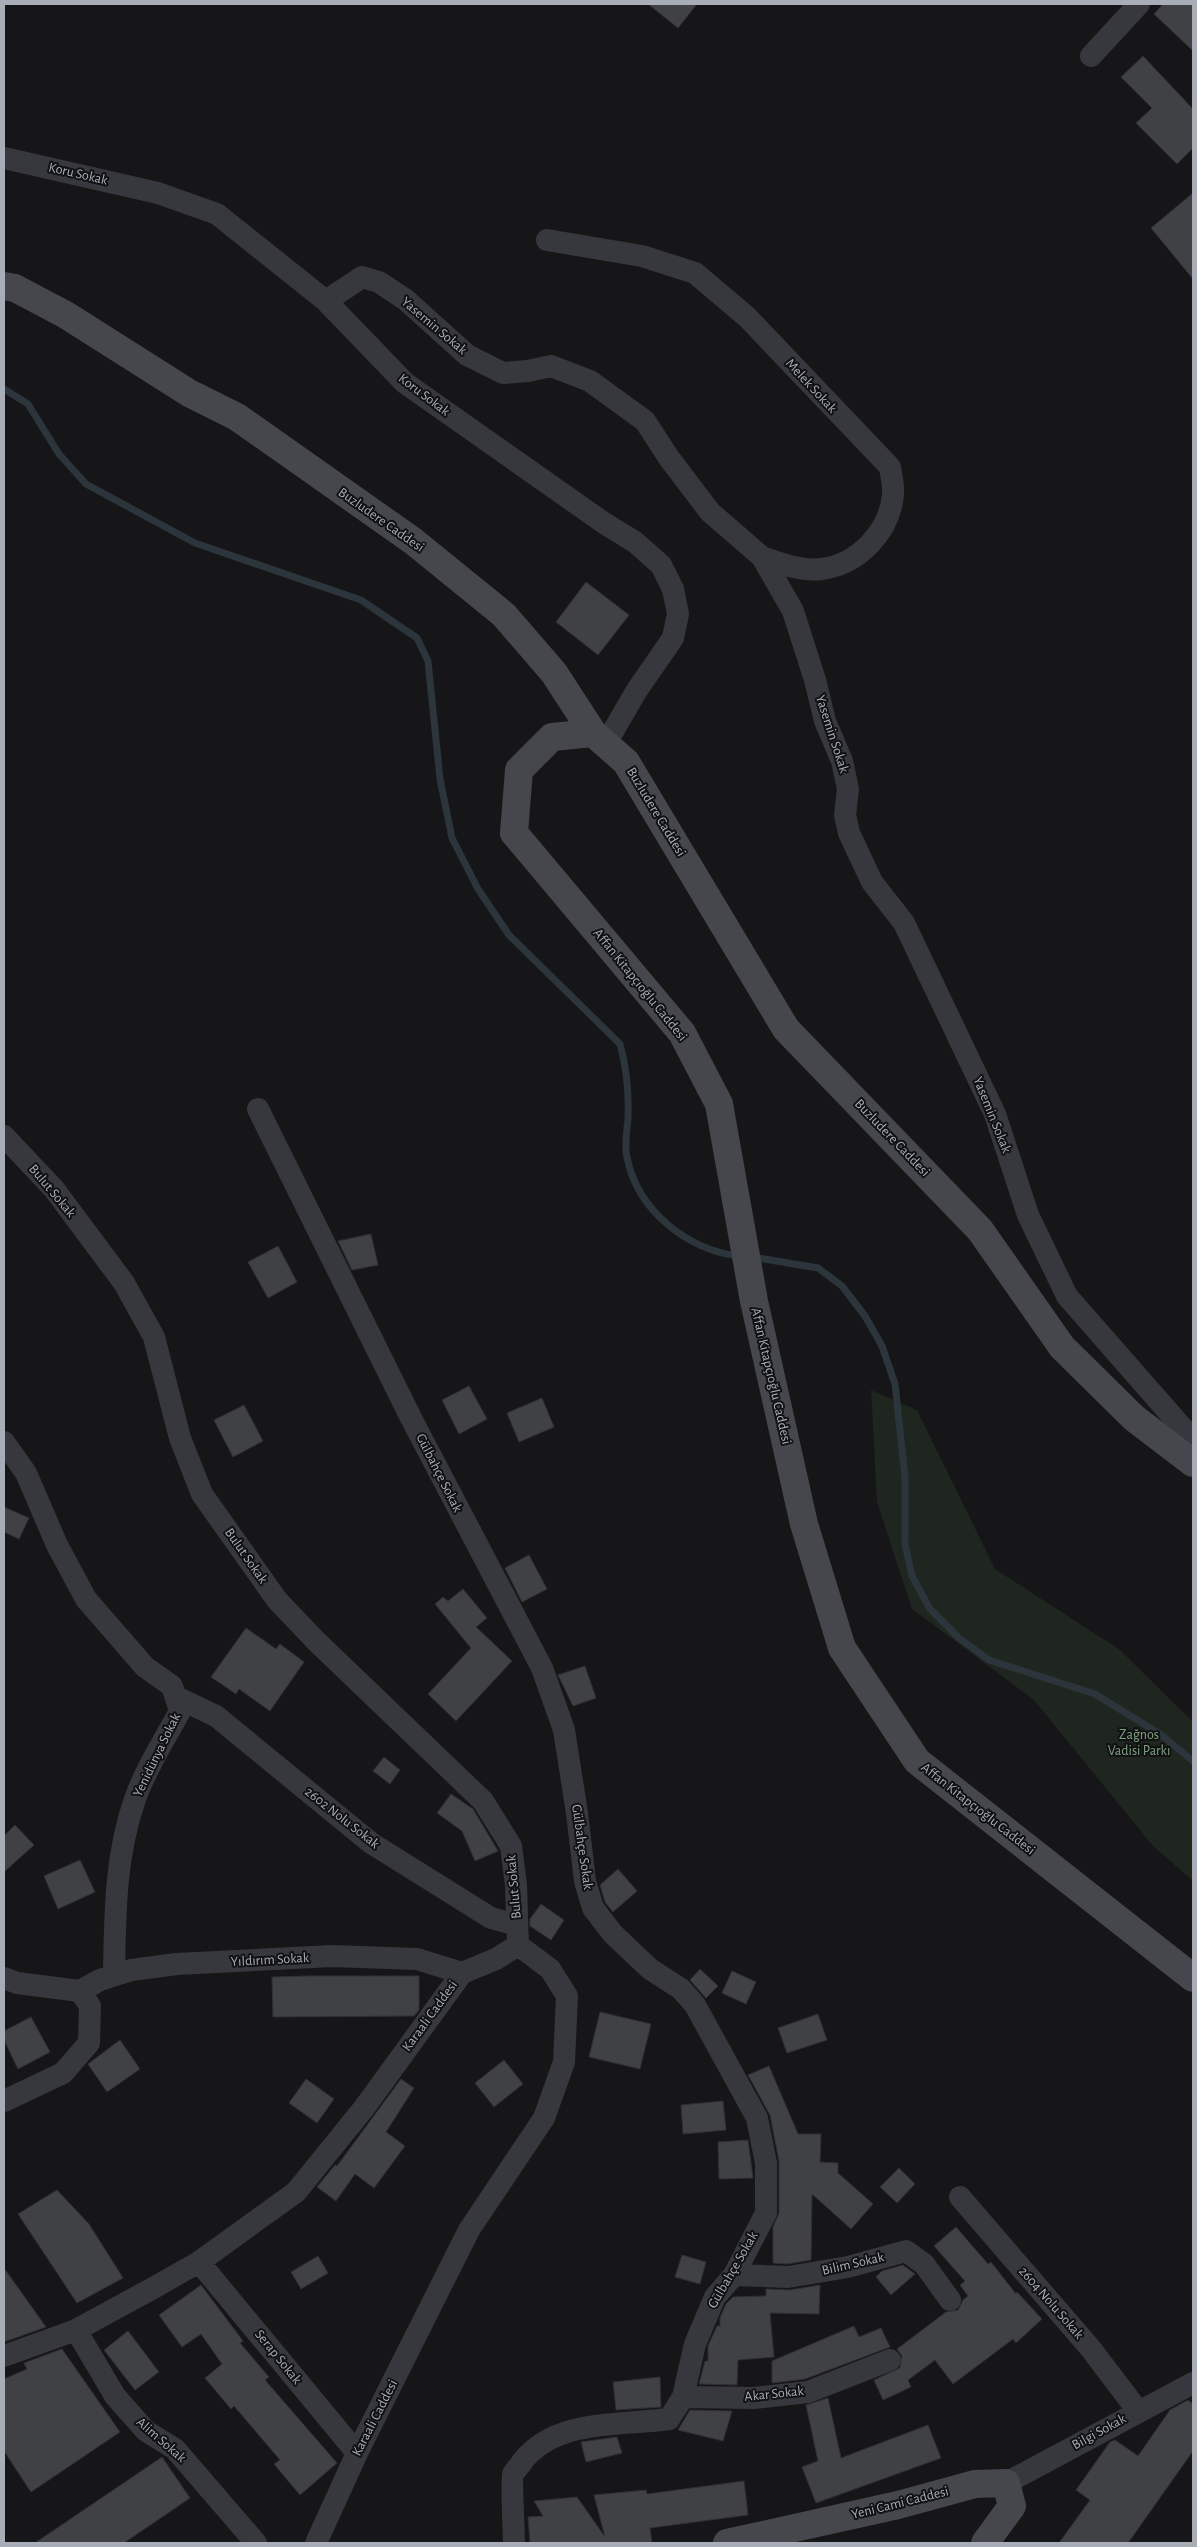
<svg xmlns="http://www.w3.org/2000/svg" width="1197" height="2547" font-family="'Alegreya Sans',sans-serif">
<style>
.green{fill:#1e261f}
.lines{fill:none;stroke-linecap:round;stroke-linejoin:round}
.stream{stroke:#2c353c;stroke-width:7}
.building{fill:#404145;stroke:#303034}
.street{stroke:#37383d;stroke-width:22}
.secondary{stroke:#45474d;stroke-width:28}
.labels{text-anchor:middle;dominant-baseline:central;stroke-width:4;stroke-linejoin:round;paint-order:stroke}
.street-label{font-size:14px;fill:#a8adb8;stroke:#111113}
.park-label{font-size:14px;fill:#7fa381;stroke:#111113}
</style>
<rect width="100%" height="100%" fill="#161618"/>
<path class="green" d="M871 1390 917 1410 995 1569 1120 1650 1193 1722V1881L1153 1846 1034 1700 912 1609 877 1502Z"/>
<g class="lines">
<path class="stream" d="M4 389 28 404 59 454 86 484 195 543 361 600 417 638 428 661 440 779 452 838 478 889 509 935 620 1044C627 1069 629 1093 628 1119 627 1131 624 1146 627 1157 637 1210 687 1250 739 1256
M752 1257 818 1268 842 1286 865 1316 882 1346 895 1384 905 1477V1544L912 1576 930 1609 959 1638 989 1660 1095 1694 1160 1734 1193 1761"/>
</g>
<path class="building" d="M648 4H697L678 28Z
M1163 4H1193V51L1154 14Z
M1143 56 1193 109V148L1177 164 1136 123 1152 108 1121 77Z
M1193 193V279L1151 228Z
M586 582 629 615 598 655 556 622Z
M371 1234 378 1265 352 1270 338 1241Z
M278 1246 297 1282 268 1298 248 1262Z
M469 1386 487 1419 459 1434 442 1400Z
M542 1398 554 1427 519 1442 507 1413Z
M244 1405 263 1441 233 1457 214 1420Z
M4 1507 29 1518 19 1539 4 1532Z
M529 1555 547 1589 522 1602 505 1568Z
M463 1589 487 1618 476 1627 512 1661 456 1721 428 1694 471 1648 435 1604 443 1597 448 1601Z
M246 1628 276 1649 280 1644 304 1662 270 1711 239 1689 236 1694 211 1677Z
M585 1666 596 1698 573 1706 558 1675Z
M384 1757 400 1770 390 1784 373 1771Z
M451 1794 473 1809 498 1851 475 1861 462 1831 437 1813Z
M15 1825 34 1845 4 1872V1836Z
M80 1860 95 1892 58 1909 44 1876Z
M618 1869 637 1891 613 1912 605 1902 600 1885Z
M541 1904 564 1920 551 1940 530 1926V1919Z
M700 1969 718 1986 706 1998 690 1980Z
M732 1971 756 1982 746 2004 722 1993Z
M308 1976H419V2010L414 2016 273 2017 272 1977Z
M600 2012 651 2024 640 2069 589 2057Z
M818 2014 827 2040 787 2053 778 2028Z
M31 2017 50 2052 18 2069 4 2040V2031Z
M120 2040 140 2069 107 2092 88 2064Z
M504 2060 523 2084 494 2107 475 2083Z
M769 2066 798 2134H821L820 2162 838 2163V2173L873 2204 851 2229 812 2194 811 2260 787 2264 773 2263V2227L779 2213V2161L770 2115 748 2075Z
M306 2079 334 2099 317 2123 289 2103Z
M401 2079 414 2088 386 2132 405 2146 374 2188 355 2174 336 2201 317 2187 335 2165 337 2166Z
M723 2101 726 2130 683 2134 681 2105Z
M748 2140 753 2178 719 2179 718 2142Z
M899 2168 915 2184 897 2203 880 2187Z
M57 2190 89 2224 123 2278 77 2303 18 2214Z
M956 2227 988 2264 991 2262 1016 2294 1017 2292 1042 2319 1016 2343 1013 2339 953 2384 935 2360 908 2380 911 2387 883 2400 874 2380 900 2368 902 2356 897 2349 946 2312 958 2310 963 2300 968 2296 960 2285 965 2281 934 2246Z
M682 2255 706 2262 700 2284 675 2277Z
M318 2256 328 2273 301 2289 291 2272Z
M903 2265 915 2274 891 2295 876 2277 882 2271Z
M4 2268 46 2327 4 2342Z
M201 2285 243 2341 240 2343 269 2377 265 2380 337 2463 300 2495 274 2464 280 2460 234 2406 231 2409 205 2378 222 2364 201 2334 182 2347 159 2315Z
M820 2285 819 2314 770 2313 774 2357 738 2360 737 2385 699 2384 705 2361H708V2346L717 2326H720V2318L726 2304 733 2297 766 2296V2289L790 2290Z
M854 2326 859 2337 881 2328 890 2347 805 2379 772 2383V2361Z
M128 2331 159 2372 135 2390 104 2350Z
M62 2349 120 2432 31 2492 4 2451V2379L27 2369 24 2363Z
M660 2377 661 2407 616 2410 613 2382Z
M828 2398 841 2458 928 2425 941 2458 816 2503 802 2467 818 2461 806 2405Z
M1188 2400 1193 2404V2451L1128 2543H1059L1090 2500 1076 2490 1110 2442 1115 2440 1138 2456 1170 2410Z
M690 2410 732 2411 723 2441 678 2430Z
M617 2437 622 2453 586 2462 581 2442Z
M162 2457 190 2498 124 2543H35Z
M744 2481 748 2515 650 2528 652 2543H530L528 2517 543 2516 534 2501 577 2497 605 2537 594 2495 646 2490 647 2494Z"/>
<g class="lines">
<path class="street" d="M1091 56 1139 4
M4 158 158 193 217 214 326 301 405 383 604 523 635 542 661 565 673 589 678 614 673 638 637 690 605 745
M547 240 642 256 695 273 747 317 890 467C891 475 894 486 893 494 890 531 859 564 822 569 802 572 780 563 762 557
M326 301 362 277 379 282 406 300 467 355 503 373 528 371 551 366 590 381 645 421 669 458 710 512 762 557 793 611 815 680 825 721 842 761 848 789 845 815 849 833 872 882 904 923 995 1114 1028 1215 1067 1296 1193 1440
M258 1109 411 1418 542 1668 564 1730 577 1813 585 1881 593 1908 613 1934 650 1969 681 1989 695 2005 757 2118 766 2163V2213L734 2275 715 2297 695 2344 683 2397 669 2419C621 2426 556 2418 522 2462 520 2466 515 2470 513 2474 511 2479 514 2533 514 2543
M4 1136 54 1189 124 1283 154 1337 180 1438 202 1494 277 1600 316 1641 483 1801 511 1846 516 1885 518 1945
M4 1442 26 1473 57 1545 86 1599 145 1667 172 1686 180 1711C165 1739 146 1768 135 1799 115 1856 115 1915 114 1975
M176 1697 216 1716 371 1843 491 1918 517 1925
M4 1978 17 1983 80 1991 90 2006 89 2043 63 2073 4 2101
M80 1991 100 1980 131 1970 177 1964 332 1956 417 1959 462 1973
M960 2197 1091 2349 1138 2411
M199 2262 357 2453
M734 2275 788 2277 848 2267 906 2251 924 2264 950 2300
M76 2330 115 2396 146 2431 175 2449 256 2543
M4 2356 76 2330 155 2287 199 2262 296 2192 364 2108 462 1973 496 1959 518 1945 550 1969 567 1996 564 2062 544 2118 469 2230 357 2453 316 2543
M683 2397 754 2398 808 2392 890 2360
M1006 2483 1193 2383"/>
<path class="secondary" d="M4 286 15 288 66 315 189 393 237 417 413 541 504 615 554 673 593 733 626 762 786 1029 980 1230 1062 1347 1134 1418 1193 1463
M593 733 552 737 519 770 514 833 682 1033 719 1104 754 1301 804 1524 842 1648 917 1761 1193 1978
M727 2543 898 2505 975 2484 1006 2483 1012 2506 985 2543"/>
</g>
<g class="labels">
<g class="street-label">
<text transform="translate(78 174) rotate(13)">Koru Sokak</text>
<text transform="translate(434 326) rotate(40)">Yasemin Sokak</text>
<text transform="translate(811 386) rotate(47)">Melek Sokak</text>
<text transform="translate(424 395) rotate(37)">Koru Sokak</text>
<text transform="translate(381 520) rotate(35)">Buzludere Caddesi</text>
<text transform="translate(832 734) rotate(72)">Yasemin Sokak</text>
<text transform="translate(656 812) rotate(59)">Buzludere Caddesi</text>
<text transform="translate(640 985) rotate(51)">Affan Kitapçıoğlu Caddesi</text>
<text transform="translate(992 1115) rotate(68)">Yasemin Sokak</text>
<text transform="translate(892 1138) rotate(46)">Buzludere Caddesi</text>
<text transform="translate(52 1191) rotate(50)">Bulut Sokak</text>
<text transform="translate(771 1376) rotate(77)">Affan Kitapçıoğlu Caddesi</text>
<text transform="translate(439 1473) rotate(63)">Gülbahçe Sokak</text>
<text transform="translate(246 1556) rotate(55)">Bulut Sokak</text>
<text transform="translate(157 1755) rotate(-64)">Yenidünya Sokak</text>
<text transform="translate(978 1809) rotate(38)">Affan Kitapçıoğlu Caddesi</text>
<text transform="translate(342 1818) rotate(38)">2602 Nolu Sokak</text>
<text transform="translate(582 1847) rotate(82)">Gülbahçe Sokak</text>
<text transform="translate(514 1887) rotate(-95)">Bulut Sokak</text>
<text transform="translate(270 1960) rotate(-3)">Yıldırım Sokak</text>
<text transform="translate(430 2016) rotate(-54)">Karaali Caddesi</text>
<text transform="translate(853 2264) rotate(-13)">Bilim Sokak</text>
<text transform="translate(733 2270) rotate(-60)">Gülbahçe Sokak</text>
<text transform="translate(1051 2303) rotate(49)">2604 Nolu Sokak</text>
<text transform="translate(278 2357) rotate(51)">Serap Sokak</text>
<text transform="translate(774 2394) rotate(-6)">Akar Sokak</text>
<text transform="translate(375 2418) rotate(-63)">Karaali Caddesi</text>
<text transform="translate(1099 2432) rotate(-29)">Bilgi Sokak</text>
<text transform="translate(161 2440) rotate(41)">Alim Sokak</text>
<text transform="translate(900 2503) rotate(-14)">Yeni Cami Caddesi</text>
</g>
<g class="park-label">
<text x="1139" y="1735">Zağnos<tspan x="1139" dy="16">Vadisi Parkı</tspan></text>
</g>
</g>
<rect width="1197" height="2547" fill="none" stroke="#a8adb8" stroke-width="10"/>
</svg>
